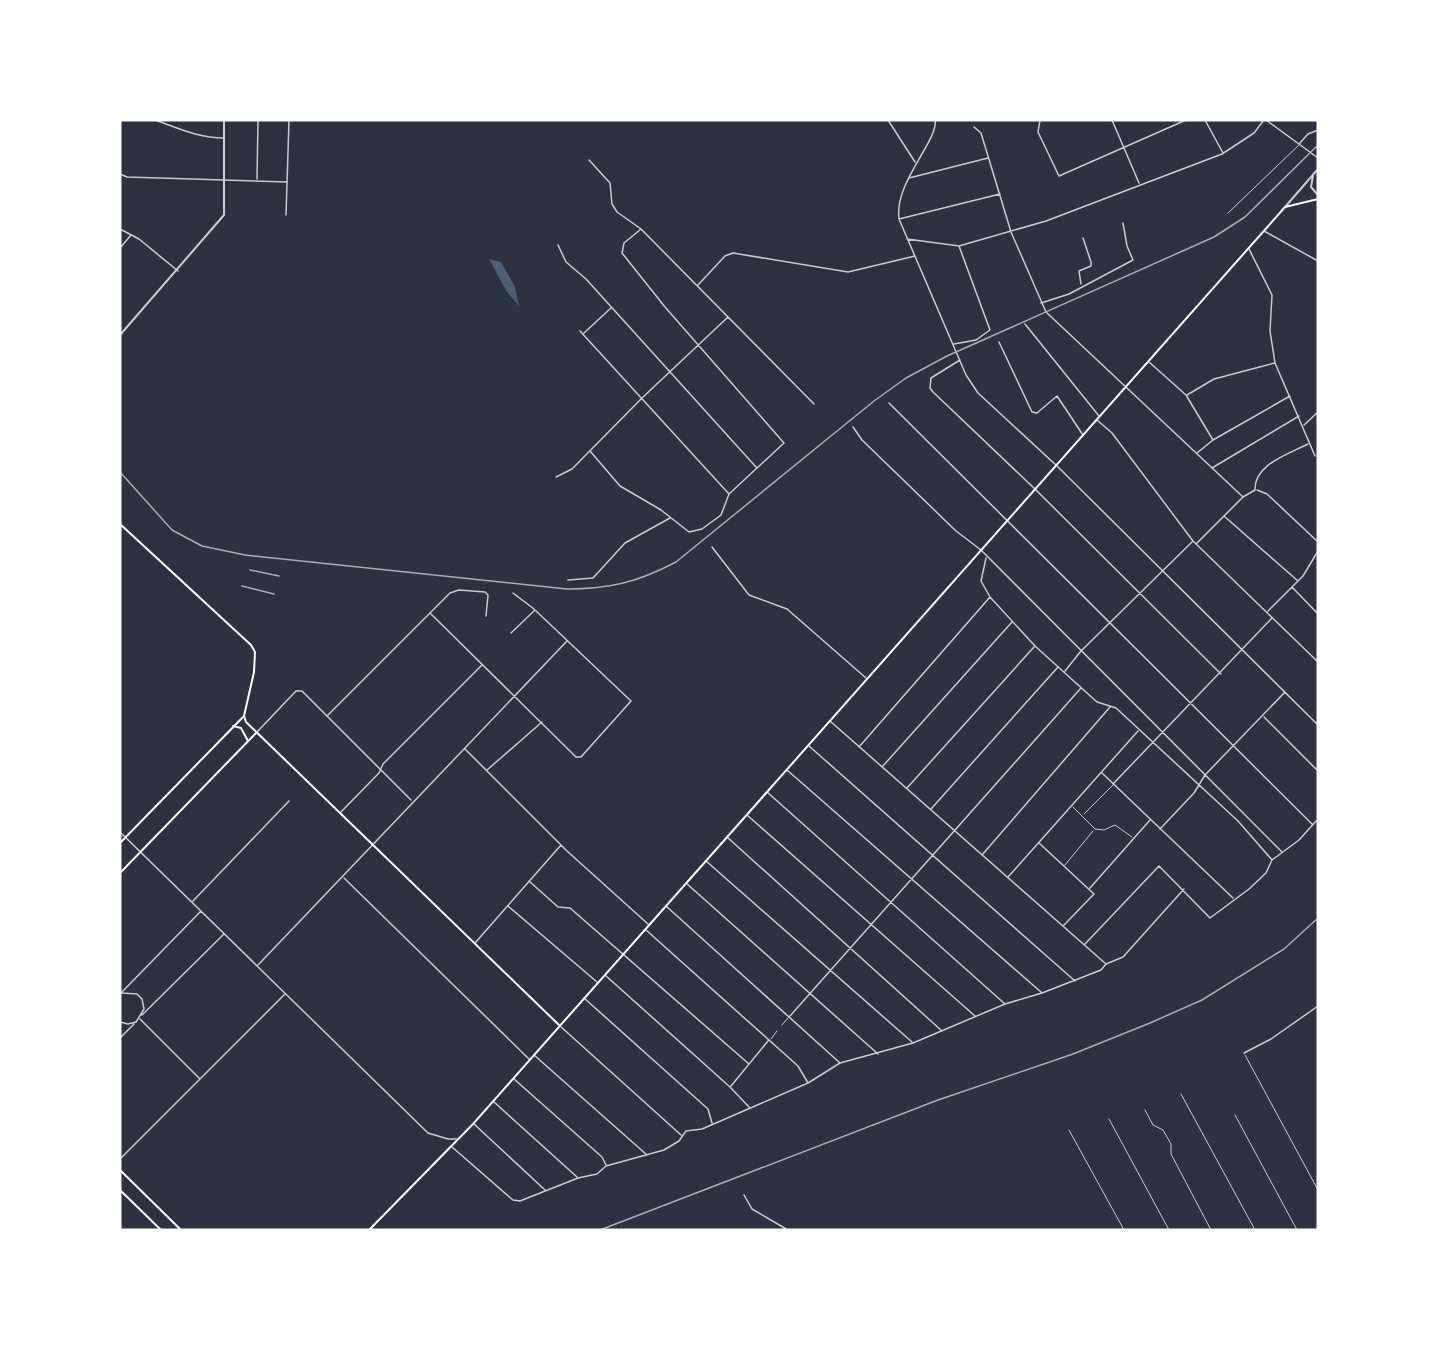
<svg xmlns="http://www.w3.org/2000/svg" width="1438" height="1350" font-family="'Roboto Condensed',sans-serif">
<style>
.water{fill:#4f5d75}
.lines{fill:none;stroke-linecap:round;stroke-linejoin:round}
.service{stroke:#caccd0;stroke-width:1}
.minor{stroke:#caccd0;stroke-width:1.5}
.tertiary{stroke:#caccd0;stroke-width:2}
.secondary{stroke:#fff;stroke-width:2}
.rail{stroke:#abadb3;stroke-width:1.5}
</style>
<rect width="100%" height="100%" fill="#2d3142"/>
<path class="water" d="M489 259 501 262 515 287 519 306 507 292Z"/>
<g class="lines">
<path class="service" d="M1228 213 1300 144
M1073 807 1095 829 1104 830 1115 825 1132 837
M1084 814 1113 785
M1065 865 1093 831
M782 1025 788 1018
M771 1039 777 1031
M1245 1055 1318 1190
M1181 1094 1255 1230
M1145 1110 1153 1125 1163 1130 1171 1144V1154L1211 1230
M1235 1115 1297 1230
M1109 1119 1169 1230
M1069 1130 1124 1230"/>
<path class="minor" d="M155 120C178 128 198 138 224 138
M888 120 915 162
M935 120C939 140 894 182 899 219L966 375 978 393 1057 466 1318 725
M1040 120 1038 132 1059 176 1186 120
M1112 120 1139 183
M1205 120 1223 153
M1266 120 1318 158
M974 127 981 133 1011 232 1046 312 1243 497
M1300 143 1308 134 1318 130
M589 160 610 183 612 204 617 212 641 229 814 404
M120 174 127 177 287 182
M909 178 988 158
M257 179 258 120
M286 215 289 120
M899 219 1000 194
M120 229 139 239 178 271
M1264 231 1318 261
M907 239 959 246 1046 221 1222 154 1254 133 1264 120
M558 245 566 262 586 279 756 467
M120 248 131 235
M1249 249 1272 295 1270 331 1275 363 1315 456
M1081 284 1079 271 1091 266V262L1083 238
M698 285 725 256 733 253 848 272 915 256
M1041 303 1069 294 1133 260 1127 246 1123 223
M1025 324 1099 416
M580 331 729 494
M584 333 611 308
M999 342 1032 412 1037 413 1057 396 1083 435
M954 344 976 340 990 330 959 246
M960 360 931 378 930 388 933 392 1036 490 1221 674
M1149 362 1186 395 1213 440
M1187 395 1214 379 1275 363
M889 403 1312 824
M1097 420 1112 433 1193 541 1318 662
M1304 425 1318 412
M853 427 862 440 956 531 981 550 1282 852
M590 451 620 486 661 510 689 532 702 529 721 515 729 494 784 443 665 307 622 253 624 243 641 229
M1197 453 1213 440 1290 396
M1212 468 1299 416
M556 477 572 469 642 398 728 317
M1257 490 1267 494 1318 542
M1224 516 1298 581
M1197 543 1243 497 1255 490C1254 464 1289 454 1308 444
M712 547 749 595 787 609 866 678
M986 558 981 581 990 597 1035 646 1097 702 1116 708 1238 821 1272 860
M568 580 593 578 625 543 670 518
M1292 587 1318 614
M513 593 534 609
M1268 611 1303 576 1318 551
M431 614 576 757H581L631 701 535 610 511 633
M1065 671 1081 651 1192 542
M327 716 450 593 459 590 485 592 488 595 486 616
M1264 717 1318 771
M830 721 1106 964
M257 732 296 691H302L411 800
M809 746 1075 981
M859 747 990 597
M465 749 567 851 648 924
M882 767 1012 622
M487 770 542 722
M787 770 1041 992
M1102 773 1233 898
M1113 784 1272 618
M907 788 1034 647
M767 792 1005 1004
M931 809 1058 667
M341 812 379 773 383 764 482 665
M747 815 975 1016
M1160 829 1194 793 1205 775 1285 692
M120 832 428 1133 448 1139H457
M727 837 942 1031
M1039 843 1094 894 1064 925
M982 855 1110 707
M706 861 912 1042
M1008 877 1138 731
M344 878 529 1059
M529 881 558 907 570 908 749 1064
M686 883 878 1054
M1090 888 1150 820
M193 901 289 801
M508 906 597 982
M666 906 840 1063
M646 930 798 1066 808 1083
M475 943 561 845
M1085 944 1159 866 1210 918 1249 889 1266 873 1272 860 1299 840 1318 819
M258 965 567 641
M605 975 730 1087 749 1107
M121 993 201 911
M584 998 708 1109 712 1123
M142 1015 224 934
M790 1016 1081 688
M140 1019 200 1079
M120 1022 128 1024 136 1022 144 1009 142 999 137 994 122 993
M560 1026 681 1135
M120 1038 134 1024
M1244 1053 1271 1039 1318 1006
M534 1055 647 1155
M514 1079 602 1157 606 1165
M731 1086 768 1041
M494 1102 577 1177
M474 1124 545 1190
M452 1147 513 1200 520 1201 578 1178 597 1174 606 1166 664 1150 679 1141 686 1131 702 1129 808 1083 840 1063 913 1043 1005 1004 1042 993 1101 970 1106 964 1123 957 1184 889
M120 1159 285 994
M744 1195 752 1209 788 1230"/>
<path class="tertiary" d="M1313 176 1311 187 1318 195
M1285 207 1318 169
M120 335 224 215V120"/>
<path class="secondary" d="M120 524 251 645 255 652 254 672 244 716 246 722 559 1025
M233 726 241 728 248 741
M120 843 244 716
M120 873 256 733
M120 1170 181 1230
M120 1190 161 1230
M369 1230 473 1124 1285 207 1318 199"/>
<path class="rail" d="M120 472 172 530 202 546 245 555 567 589C610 589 638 582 676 562L874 401 906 378 947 356 1214 237 1245 217 1318 145
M250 570 279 576
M242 586 274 594
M600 1230 938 1100 1073 1054 1150 1023 1202 1000 1284 949 1318 918"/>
</g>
<rect width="1438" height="1350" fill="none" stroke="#ffffff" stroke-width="243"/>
</svg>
